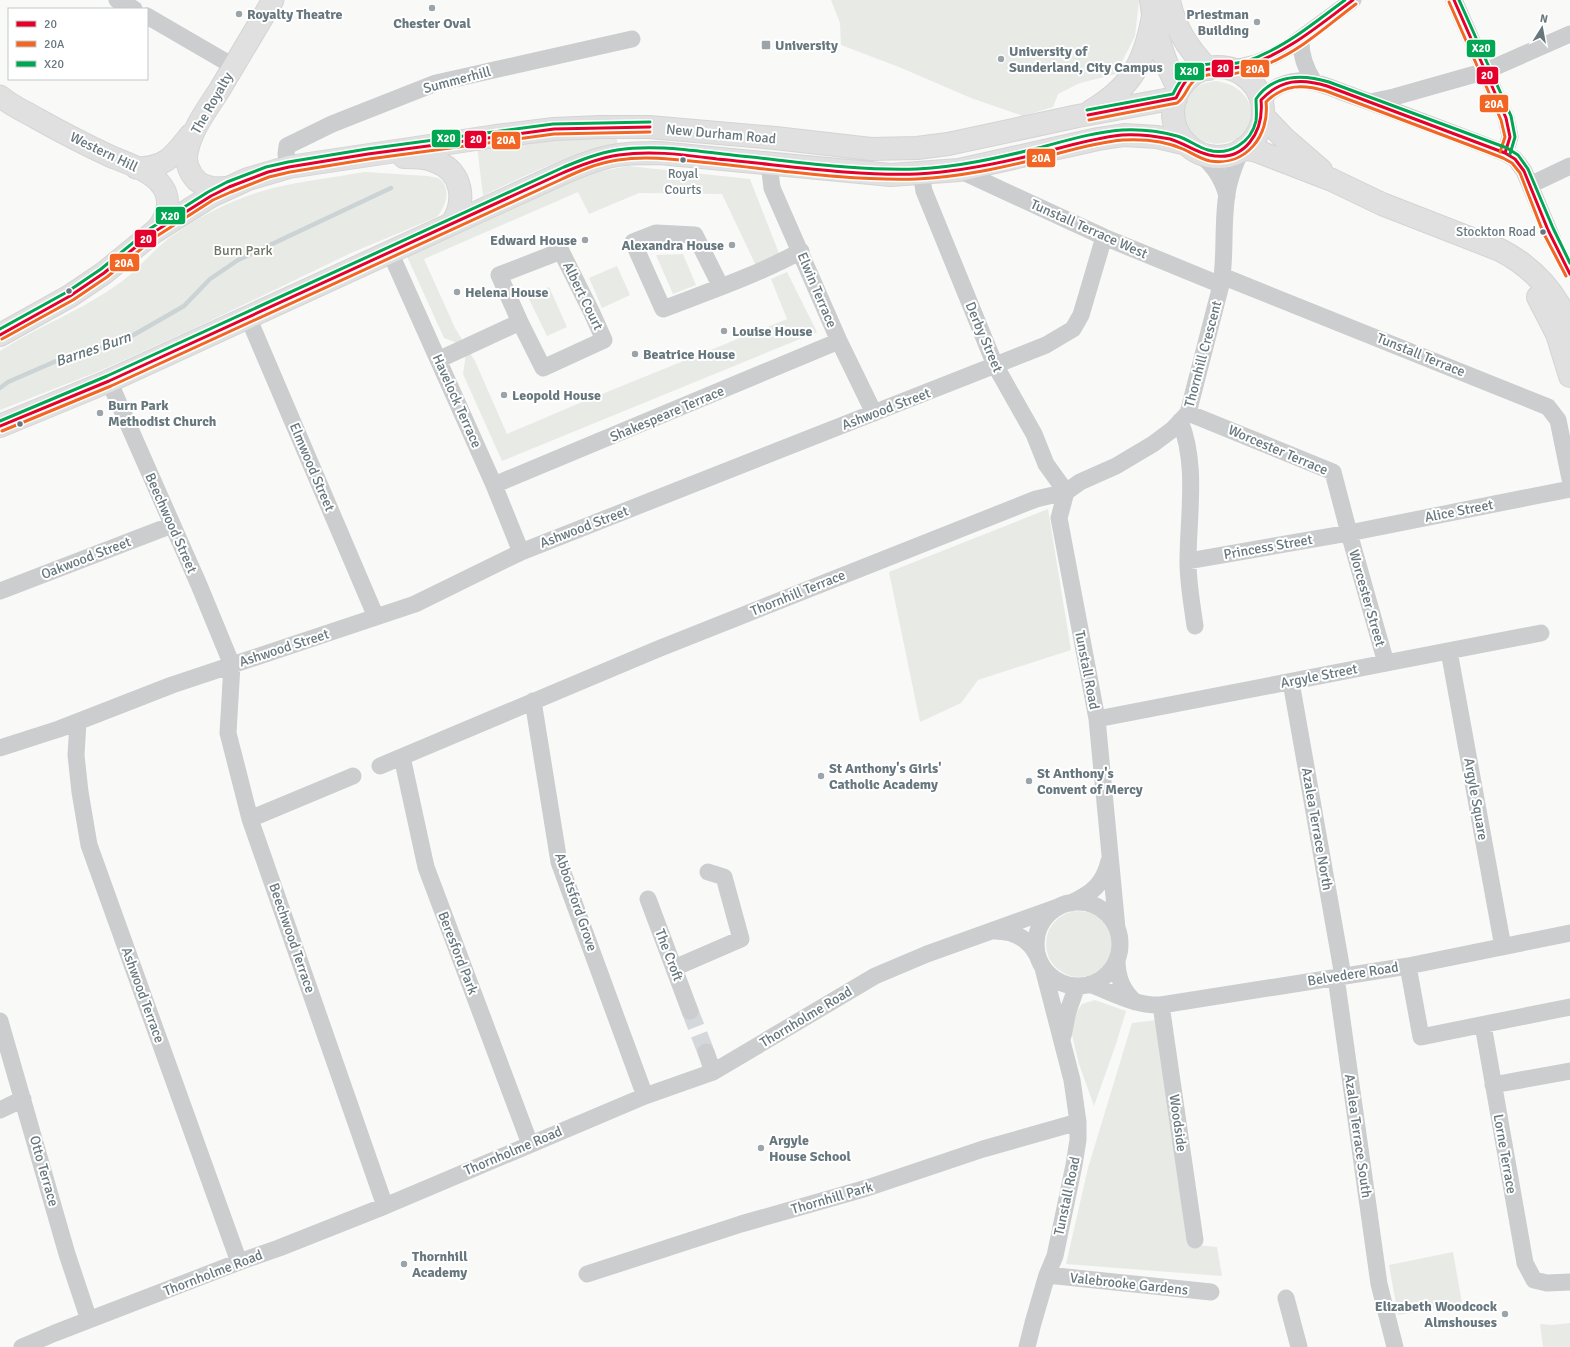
<svg xmlns="http://www.w3.org/2000/svg" width="1570" height="1347" font-family="Signika,sans-serif">
<style>
.green{fill:#e8eae6}
.lines{fill:none;stroke-linecap:round;stroke-linejoin:round}
.stream{stroke:#ccd3d5;stroke-width:4.5}
.minor-tunnel{stroke:#d4d8da;stroke-width:17;stroke-dasharray:17 8;stroke-linecap:butt}
.major-casing{stroke:#d4d5d5;stroke-width:23}
.highway-casing{stroke:#d4d4d4;stroke-width:24}
.minor{stroke:#cbcdce;stroke-width:17}
.major{stroke:#e0e0e1;stroke-width:21}
.highway{stroke:#e0e0e1;stroke-width:22}
.bus-1-casing{stroke:#fff;stroke-width:6}
.bus-2-casing{stroke:#fff;stroke-width:6}
.bus-3-casing{stroke:#fff;stroke-width:6}
.bus-1{stroke:#e4002b;stroke-width:3}
.bus-2{stroke:#f26522;stroke-width:3}
.bus-3{stroke:#00a651;stroke-width:3}
.poi-dot{fill:#9aa4a9;stroke:#fff;stroke-width:1.5}
.bus-dot{fill:#67777e;stroke:#fff;stroke-width:1.5}
.labels{text-anchor:middle;dominant-baseline:central;stroke-width:4;stroke-linejoin:round;paint-order:stroke}
.bus-label{font-size:13px;fill:#67777e;stroke:#fff}
.poi-label{font-size:14px;font-weight:bold;fill:#67777e;stroke:#fff;text-anchor:start}
.street-label{font-size:14px;fill:#67777e;stroke:#fff}
.park-label{font-size:14px;fill:#6a7766;stroke:#fff}
.water-label{font-size:15px;font-style:italic;fill:#637478;stroke:#fff}
.line-badge{stroke:#fff;stroke-width:1.5}
.badge-label{font-size:11px;text-anchor:middle;font-weight:bold;fill:#fff}
</style>
<rect width="100%" height="100%" fill="#f9f9f8"/>
<path class="green" d="M831 0H1139L1135 36 1116 74 1080 83 1058 94 1053 107 1023 116 971 98 899 67 841 45 840 23Z
M1215 81C1258 85 1266 136 1224 143 1181 150 1164 88 1215 81Z
M616 135 618 145C606 148 594 150 582 154 548 164 515 180 483 196L477 146Z
M628 166 750 179 782 261 759 272 722 194 639 193 589 214 578 192 424 259 455 328 475 361 507 434 575 405 787 319 771 279 787 272 817 332 502 461 463 374 467 347 444 338 405 252 583 175Z
M365 172 427 176C432 177 439 177 442 181 451 192 445 207 437 217L351 253 195 328 102 370 0 410V351C39 326 83 310 121 282 140 268 155 247 175 234 204 213 238 197 273 188 303 181 335 177 365 172Z
M683 254 696 285 673 294 656 255Z
M617 266 630 295 602 308 589 278Z
M549 287 567 327 547 336 528 297Z
M1048 509 1071 650 978 680 961 703 920 722 889 572Z
M1046 944a33 33 0 1 1 66 0a33 33 0 1 1-66 0Z
M1095 1000 1126 1011 1116 1044 1094 1106 1079 1064 1072 1035V1018L1082 1004Z
M1157 1020 1187 1244 1217 1247 1222 1276 1066 1264 1088 1168 1132 1023Z
M1453 1252 1462 1303 1398 1315 1389 1265Z
M1570 1323V1347H1543L1540 1324 1552 1325Z"/>
<g class="lines">
<path class="stream" d="M0 388 8 382 54 362 123 341 184 306 210 279 238 260 391 188"/>
<path class="minor-tunnel" d="M690 1011 706 1052"/>
<g class="major-casing">
<path id="major" d="M0 96C10 105 24 111 36 118 61 132 86 145 112 157 127 163 153 172 162 186 173 201 166 220 154 232
M136 168C166 168 173 156 190 135
M229 187C217 189 206 188 197 181 190 174 185 163 187 153 191 130 208 108 220 89 238 59 255 30 273 0"/>
</g>
<g class="highway-casing">
<path id="highway" d="M1151 0C1155 33 1163 61 1179 89
M1169 0C1174 27 1188 49 1208 69
M1173 112a45 45 0 1 1 90 0a45 45 0 1 1-90 0Z
M1091 111C1132 87 1145 61 1153 16
M1263 116 1284 138 1321 170
M1244 148 1257 151 1332 180 1382 204 1500 250C1533 267 1556 292 1570 327
M404 157C415 157 426 157 437 162 463 172 466 202 452 223
M1538 297 1557 334 1570 376
M0 335 70 296 104 273 154 232 211 196 248 179 289 167 496 136 554 129 600 127H649L775 138 871 149 917 148 948 144 1078 116 1176 98
M0 426 109 381 543 182C563 173 583 163 604 158 622 153 640 153 659 153L891 175 959 170 1098 139 1124 135 1157 137 1187 144"/>
</g>
<path class="minor" d="M117 0 134 9
M1454 0 1506 118 1510 137 1505 153
M147 16 233 66
M1301 38C1300 55 1305 68 1314 82
M1230 69 1256 63 1277 54 1289 47 1353 0
M1261 100C1271 89 1282 82 1298 81 1317 80 1338 91 1356 97 1406 115 1456 134 1505 153L1515 159 1524 171 1553 240
M1370 102 1394 97 1486 71 1570 34
M1198 152C1213 165 1222 177 1227 196
M769 164 772 188 839 341 874 413
M289 167 286 154 287 146 332 124 436 83 632 39
M959 170 1104 237 1221 285
M921 174 924 191 995 365 1034 434 1046 464 1066 492
M1530 185 1570 166
M390 252 494 485 521 552
M1222 276 1548 407 1558 420 1570 479
M721 287 695 235 656 233 633 242 663 309C710 291 757 275 801 251
M248 317 376 617
M438 360 520 322 543 368 604 340 591 311 561 251 499 275 520 322
M109 381 199 585 232 665 228 733 250 819 385 1206
M1188 413 1333 472 1349 533 1386 663
M1180 421C1198 465 1188 515 1188 562 1188 583 1192 604 1195 626
M494 485 839 341
M1066 492 1059 518 1097 719 1117 928
M1188 561 1349 533 1570 489
M0 591 172 525
M1449 651 1503 947
M1291 682 1343 976
M533 701 559 862 645 1096
M1097 719 1541 633
M78 722 76 755 80 792 89 845 239 1262
M0 748 59 729 172 685 415 604 521 552 1046 345 1073 329 1081 315 1104 237
M402 757 426 867 530 1144
M380 766 658 649 1036 499 1066 492 1080 482 1116 466 1153 444 1173 429 1188 413 1221 285C1226 255 1222 224 1227 194 1229 179 1235 164 1241 150
M250 819 353 776
M648 899 690 1011
M1036 944a42 42 0 1 1 84 0a42 42 0 1 1-84 0Z
M1071 903C1092 893 1103 885 1109 861
M995 931C1014 931 1028 938 1037 955
M1117 959C1117 977 1122 990 1135 1002
M1408 966 1421 1037 1570 1007
M674 968 741 939 724 877 708 872
M1336 977 1379 1284 1395 1347
M1090 984C1113 993 1136 1006 1161 1005L1408 966 1570 933
M1161 1005 1195 1240
M0 1021 67 1254 89 1320
M1483 1025 1525 1263 1534 1280 1547 1283 1570 1282
M1063 1036 1068 1011 1077 986
M706 1052 713 1072
M1493 1085 1570 1071
M0 1110 23 1099
M587 1274 741 1224 867 1188 983 1149 1078 1122
M1047 1275 1211 1292
M1286 1298 1299 1347
M22 1347 55 1333 239 1262 279 1248 385 1206 645 1096 713 1072 875 976 927 954 1058 907
M1027 1347 1033 1323 1047 1275 1055 1256 1074 1165 1078 1140V1122L1072 1080 1043 968"/>
<use href="#major" class="major"/>
<use href="#highway" class="highway"/>
<g class="bus-1-casing">
<path id="bus-1" d="M1454 0 1506 118 1510 137 1505 153
M1088 115 1176 98C1181 89 1185 79 1194 74 1209 65 1228 71 1245 66 1286 54 1319 25 1353 0
M0 335 70 296 104 273 154 232 211 196 229 187 268 172 289 167 368 154 554 129 650 127
M0 426 109 381 558 175C578 166 598 158 619 155 652 150 685 155 717 159 783 165 851 176 917 174 958 172 997 164 1037 154 1064 147 1093 138 1122 135 1138 134 1155 136 1170 139 1184 143 1195 152 1209 155 1245 163 1264 132 1261 100 1281 79 1301 78 1327 86L1505 153 1515 159 1524 171 1548 230 1570 274"/>
</g>
<g class="bus-2-casing">
<path id="bus-2" d="M1449 2 1501 120 1505 137 1500 152
M1089 120 1177 103C1186 97 1187 85 1196 79 1207 72 1220 75 1232 74 1244 72 1256 69 1267 64 1300 51 1328 25 1356 4
M2 339 73 300 107 277 157 236 213 200 231 192 269 177 290 172 369 159 554 134 650 132
M2 431 111 386 560 180C579 171 597 163 618 160 651 155 686 161 720 164 785 171 852 181 917 179 960 177 1000 168 1041 158 1068 151 1096 142 1123 140 1142 139 1165 141 1183 149 1192 153 1200 159 1210 161 1246 167 1270 135 1266 102 1284 84 1303 84 1326 91L1485 151 1503 158 1512 163 1520 173 1543 232 1566 276"/>
</g>
<g class="bus-3-casing">
<path id="bus-3" d="M1459 0 1511 116 1515 137 1510 154
M1087 110 1173 94C1180 79 1191 65 1209 64 1216 63 1223 65 1230 64 1242 63 1255 59 1266 53 1294 40 1319 19 1345 0
M0 329 67 292 101 269 151 228 208 192 227 182 266 167 288 162 367 149 553 124 650 122
M0 421 107 376 564 167C581 160 598 153 617 150 655 144 694 151 732 155 793 161 855 171 917 169 958 167 998 158 1038 148 1065 141 1094 132 1122 130 1140 129 1159 131 1177 136 1188 139 1197 147 1208 150 1229 156 1251 143 1256 121 1257 113 1256 106 1256 99 1273 74 1303 74 1329 82L1507 148 1518 155 1528 169 1553 228 1570 263"/>
</g>
<use href="#bus-1" class="bus-1"/>
<use href="#bus-2" class="bus-2"/>
<use href="#bus-3" class="bus-3"/>
</g>
<g class="poi-dot">
<circle cx="432" cy="8" r="4"/>
<circle cx="239" cy="14" r="4"/>
<circle cx="1257" cy="22" r="4"/>
<rect x="761" y="40" width="10" height="10" rx="2"/>
<circle cx="1001" cy="59" r="4"/>
<circle cx="585" cy="240" r="4"/>
<circle cx="732" cy="245" r="4"/>
<circle cx="457" cy="292" r="4"/>
<circle cx="724" cy="331" r="4"/>
<circle cx="635" cy="354" r="4"/>
<circle cx="504" cy="395" r="4"/>
<circle cx="100" cy="413" r="4"/>
<circle cx="821" cy="776" r="4"/>
<circle cx="1029" cy="781" r="4"/>
<circle cx="761" cy="1148" r="4"/>
<circle cx="404" cy="1264" r="4"/>
<circle cx="1505" cy="1314" r="4"/>
</g>
<g class="bus-dot">
<circle cx="683" cy="160" r="3.5"/>
<circle cx="1543" cy="232" r="3.5"/>
<circle cx="69" cy="291" r="3.5"/>
<circle cx="20" cy="424" r="3.5"/>
</g>
<g class="labels">
<g class="bus-label">
<text x="683" y="174">Royal<tspan x="683" dy="16">Courts</tspan></text>
<text x="1536" y="232" text-anchor="end">Stockton Road</text>
</g>
<g class="poi-label">
<text x="247" y="14">Royalty Theatre</text>
<text x="1249" y="14" text-anchor="end">Priestman<tspan x="1249" dy="16">Building</tspan></text>
<text x="432" y="23" text-anchor="middle">Chester Oval</text>
<text x="775" y="45">University</text>
<text x="1009" y="51">University of<tspan x="1009" dy="16">Sunderland, City Campus</tspan></text>
<text x="577" y="240" text-anchor="end">Edward House</text>
<text x="724" y="245" text-anchor="end">Alexandra House</text>
<text x="465" y="292">Helena House</text>
<text x="732" y="331">Louise House</text>
<text x="643" y="354">Beatrice House</text>
<text x="512" y="395">Leopold House</text>
<text x="108" y="405">Burn Park<tspan x="108" dy="16">Methodist Church</tspan></text>
<text x="829" y="768">St Anthony's Girls'<tspan x="829" dy="16">Catholic Academy</tspan></text>
<text x="1037" y="773">St Anthony's<tspan x="1037" dy="16">Convent of Mercy</tspan></text>
<text x="769" y="1140">Argyle<tspan x="769" dy="16">House School</tspan></text>
<text x="412" y="1256">Thornhill<tspan x="412" dy="16">Academy</tspan></text>
<text x="1497" y="1306" text-anchor="end">Elizabeth Woodcock<tspan x="1497" dy="16">Almshouses</tspan></text>
</g>
<g class="street-label">
<text transform="translate(457 80) rotate(-15)">Summerhill</text>
<text transform="translate(212 103) rotate(-60)">The Royalty</text>
<text transform="translate(721 134) rotate(5)">New Durham Road</text>
<text transform="translate(104 152) rotate(26)">Western Hill</text>
<text transform="translate(1089 229) rotate(24)">Tunstall Terrace West</text>
<text transform="translate(817 290) rotate(67)">Elwin Terrace</text>
<text transform="translate(583 296) rotate(64)">Albert Court</text>
<text transform="translate(984 337) rotate(67)">Derby Street</text>
<text transform="translate(1203 354) rotate(-75)">Thornhill Crescent</text>
<text transform="translate(1421 355) rotate(22)">Tunstall Terrace</text>
<text transform="translate(457 401) rotate(66)">Havelock Terrace</text>
<text transform="translate(886 409) rotate(-21)">Ashwood Street</text>
<text transform="translate(667 414) rotate(-23)">Shakespeare Terrace</text>
<text transform="translate(1278 450) rotate(23)">Worcester Terrace</text>
<text transform="translate(312 467) rotate(67)">Elmwood Street</text>
<text transform="translate(1459 511) rotate(-11)">Alice Street</text>
<text transform="translate(171 523) rotate(66)">Beechwood Street</text>
<text transform="translate(584 527) rotate(-21)">Ashwood Street</text>
<text transform="translate(1268 547) rotate(-10)">Princess Street</text>
<text transform="translate(86 558) rotate(-21)">Oakwood Street</text>
<text transform="translate(798 593) rotate(-22)">Thornhill Terrace</text>
<text transform="translate(1367 598) rotate(74)">Worcester Street</text>
<text transform="translate(284 648) rotate(-18)">Ashwood Street</text>
<text transform="translate(1087 670) rotate(79)">Tunstall Road</text>
<text transform="translate(1319 676) rotate(-11)">Argyle Street</text>
<text transform="translate(1476 799) rotate(80)">Argyle Square</text>
<text transform="translate(1317 829) rotate(80)">Azalea Terrace North</text>
<text transform="translate(576 902) rotate(71)">Abbotsford Grove</text>
<text transform="translate(292 938) rotate(71)">Beechwood Terrace</text>
<text transform="translate(458 953) rotate(69)">Beresford Park</text>
<text transform="translate(669 955) rotate(69)">The Croft</text>
<text transform="translate(1353 974) rotate(-9)">Belvedere Road</text>
<text transform="translate(143 995) rotate(70)">Ashwood Terrace</text>
<text transform="translate(806 1017) rotate(-31)">Thornholme Road</text>
<text transform="translate(1178 1123) rotate(82)">Woodside</text>
<text transform="translate(1358 1136) rotate(82)">Azalea Terrace South</text>
<text transform="translate(513 1151) rotate(-23)">Thornholme Road</text>
<text transform="translate(1505 1154) rotate(80)">Lorne Terrace</text>
<text transform="translate(44 1171) rotate(74)">Otto Terrace</text>
<text transform="translate(1067 1196) rotate(-78)">Tunstall Road</text>
<text transform="translate(832 1198) rotate(-16)">Thornhill Park</text>
<text transform="translate(213 1273) rotate(-21)">Thornholme Road</text>
<text transform="translate(1129 1284) rotate(6)">Valebrooke Gardens</text>
</g>
<g class="park-label">
<text x="243" y="250">Burn Park</text>
</g>
<g class="water-label">
<text transform="translate(93 349) rotate(-19)">Barnes Burn</text>
</g>
</g>
<g class="line-badge">
<rect x="1466" y="39" width="30" height="19" rx="4" fill="#00a651"/>
<rect x="1211" y="59" width="23" height="19" rx="4" fill="#e4002b"/>
<rect x="1240" y="59" width="30" height="19" rx="4" fill="#f26522"/>
<rect x="1174" y="62" width="31" height="19" rx="4" fill="#00a651"/>
<rect x="1476" y="66" width="23" height="19" rx="4" fill="#e4002b"/>
<rect x="1479" y="94" width="30" height="19" rx="4" fill="#f26522"/>
<rect x="431" y="129" width="30" height="19" rx="4" fill="#00a651"/>
<rect x="464" y="130" width="23" height="19" rx="4" fill="#e4002b"/>
<rect x="491" y="131" width="30" height="19" rx="4" fill="#f26522"/>
<rect x="1026" y="148" width="30" height="20" rx="4" fill="#f26522"/>
<rect x="155" y="206" width="31" height="19" rx="4" fill="#00a651"/>
<rect x="134" y="229" width="23" height="19" rx="4" fill="#e4002b"/>
<rect x="109" y="253" width="31" height="19" rx="4" fill="#f26522"/>
</g>
<g class="badge-label">
<text x="1481" y="52">X20</text>
<text x="1223" y="72">20</text>
<text x="1255" y="73">20A</text>
<text x="1189" y="75">X20</text>
<text x="1487" y="79">20</text>
<text x="1494" y="108">20A</text>
<text x="446" y="142">X20</text>
<text x="476" y="143">20</text>
<text x="506" y="144">20A</text>
<text x="1041" y="162">20A</text>
<text x="170" y="220">X20</text>
<text x="146" y="243">20</text>
<text x="124" y="267">20A</text>
</g>
<rect x="8" y="8" width="140" height="72" fill="#ffffff" stroke="#c2c9cb"/>
<rect x="16" y="21" width="20" height="6" fill="#e4002b" stroke="#c2c9cb"/>
<text x="44" y="28" font-size="12" fill="#67777e">20</text>
<rect x="16" y="41" width="20" height="6" fill="#f26522" stroke="#c2c9cb"/>
<text x="44" y="48" font-size="12" fill="#67777e">20A</text>
<rect x="16" y="61" width="20" height="6" fill="#00a651" stroke="#c2c9cb"/>
<text x="44" y="68" font-size="12" fill="#67777e">X20</text>
<g transform="translate(1542 28) rotate(11)" stroke="#ffffff" stroke-width="3" paint-order="stroke">
<path d="M0-3L7 15L0 10L-7 15Z" fill="#67777e"/>
<text y="-6" font-size="11" font-weight="bold" text-anchor="middle" fill="#67777e">N</text>
</g>
</svg>
